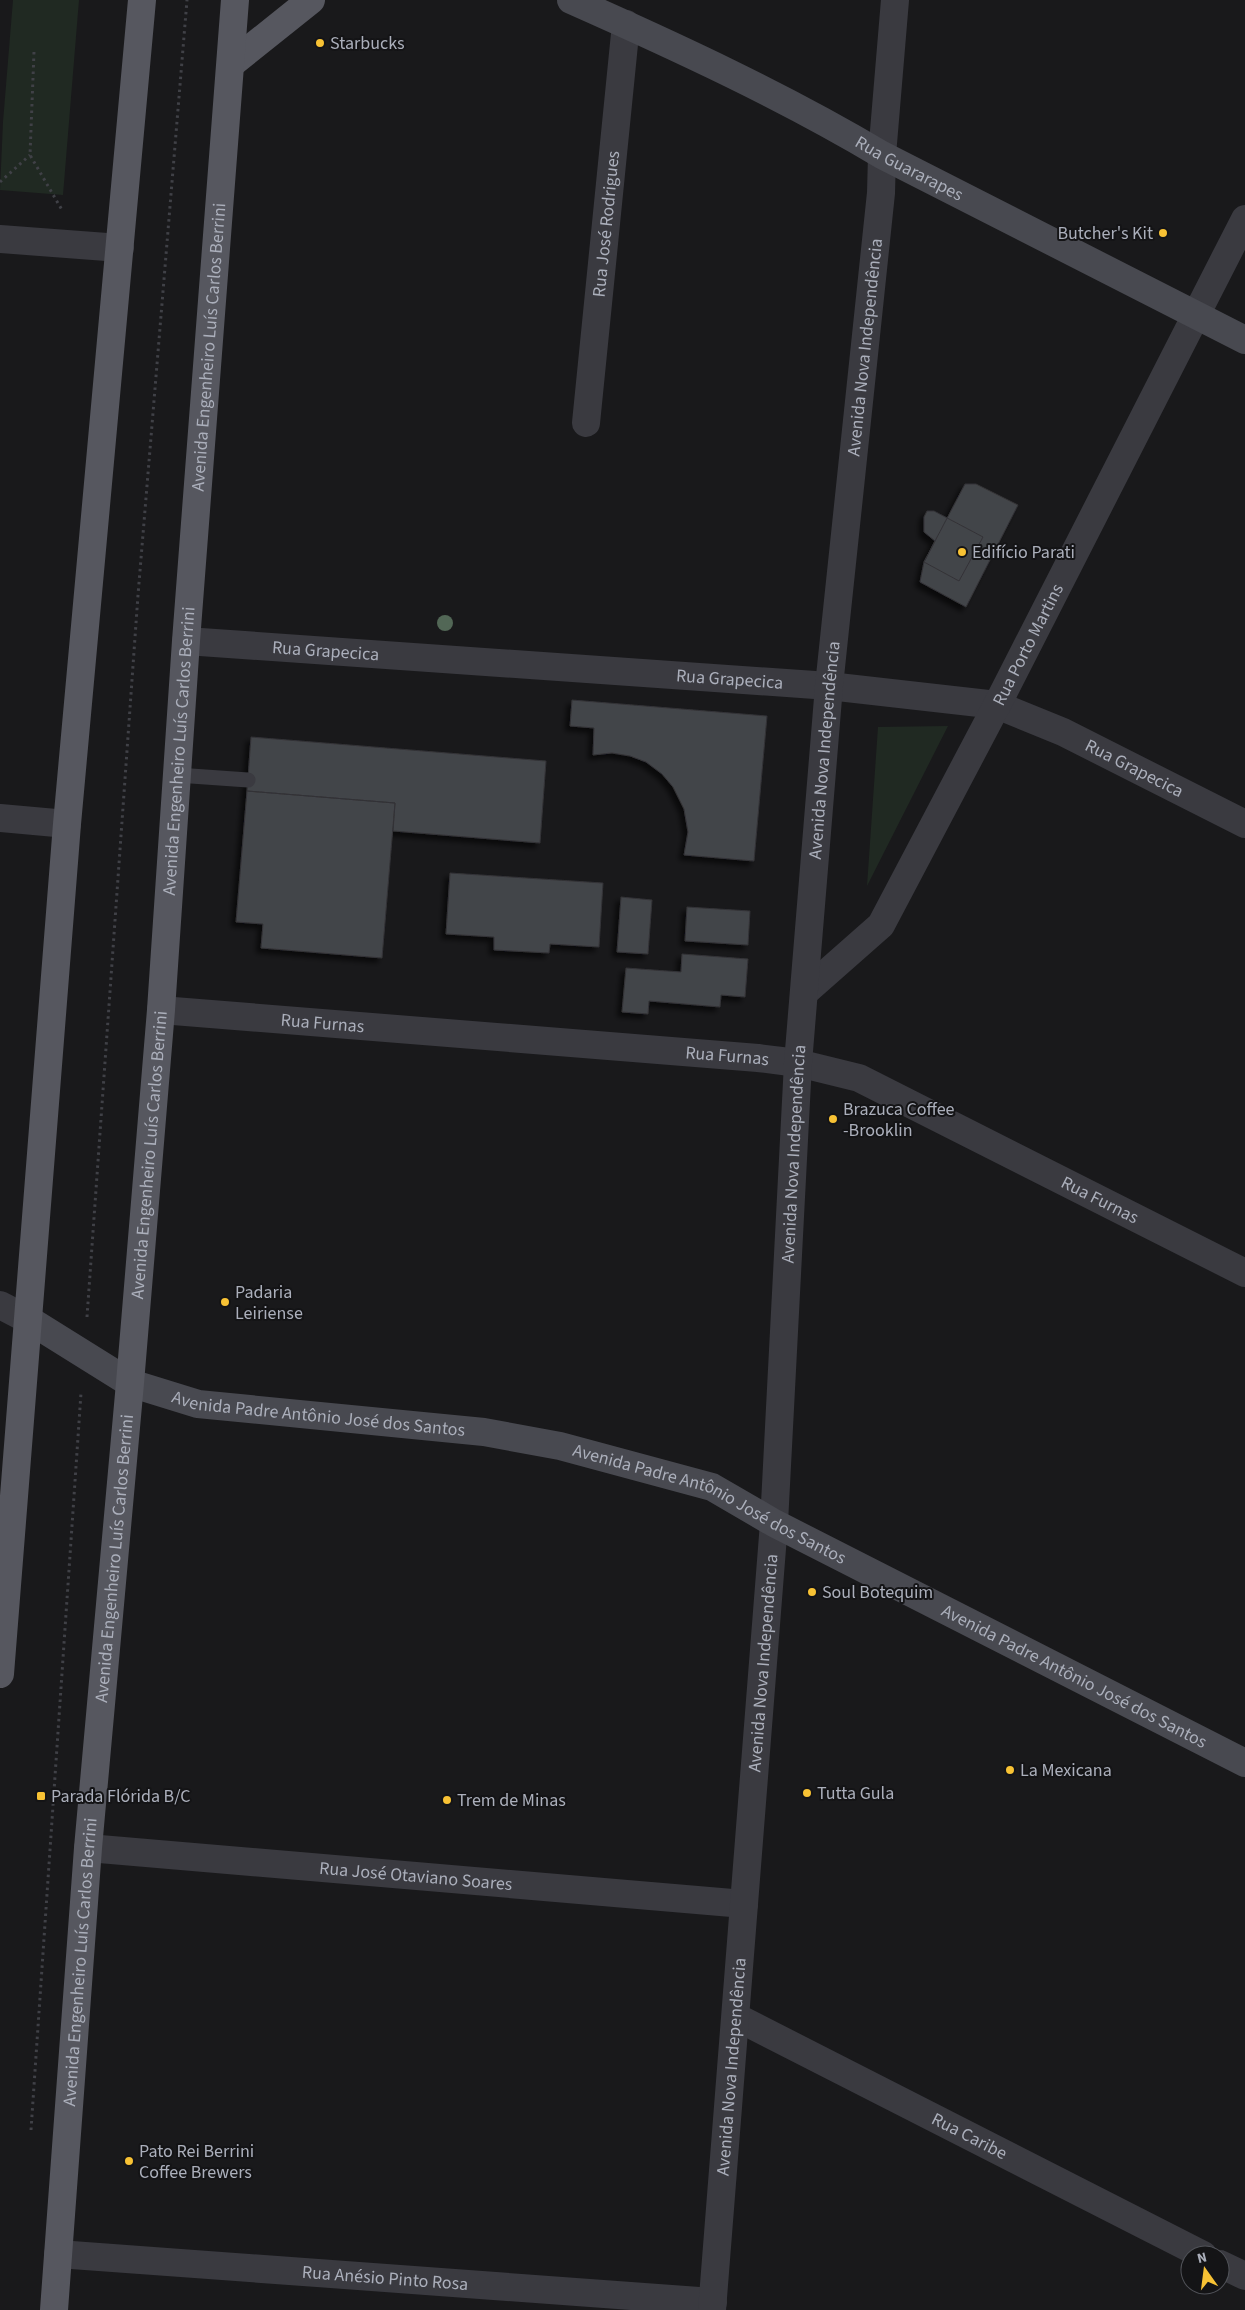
<svg xmlns="http://www.w3.org/2000/svg" width="1245" height="2310" font-family="'Source Sans 3',sans-serif">
<style>
.green{fill:#202922}
.building{fill:#434448;stroke:#333337;filter:url(#shadow)}
.lines{fill:none;stroke-linecap:round;stroke-linejoin:round}
.path{stroke:#404147;stroke-width:3;stroke-dasharray:2.5 4;stroke-linecap:butt}
.lane{stroke:#3a3a40;stroke-width:15}
.street{stroke:#3a3a40;stroke-width:28}
.secondary{stroke:#484950;stroke-width:28}
.primary{stroke:#56575f;stroke-width:28}
.tree{fill:#526756}
.poi-dot{fill:#f8c234;stroke:#141416;stroke-width:2}
.labels{text-anchor:middle;dominant-baseline:central;stroke-width:4;stroke-linejoin:round;paint-order:stroke}
.poi-label{font-size:18px;fill:#abafbb;stroke:#141416;text-anchor:start}
.street-label{font-size:18px;fill:#abafbb;stroke:#141416}
</style>
<defs>
<filter id="shadow"><feDropShadow dx="-4.5" dy="4.5" stdDeviation="2.5" flood-color="#0009"/></filter>
</defs>
<rect width="100%" height="100%" fill="#19191b"/>
<path class="green" d="M13 0H79L63 195 0 190 3 122Z
M948 726 867 886 878 727Z"/>
<path class="building" d="M965 484H976L1018 505 966 607 920 582 924 562Z
M927 511H934L983 537 959 581 924 562 935 541 924 532V517Z
M572 700 767 716 754 861 684 855 688 832 684 809 673 787 662 774 646 762 630 756 612 753 593 755 594 728 570 726Z
M251 737 546 761 540 843 393 831 395 803 247 791Z
M247 791 395 803 382 958 261 948 263 924 236 922Z
M450 873 603 883 599 947 550 944 549 953 494 950V937L446 934Z
M621 897 652 900 648 954 617 952Z
M687 907 750 911 748 945 685 941Z
M682 954 748 959 745 997 721 995 720 1007 649 1001 648 1014 622 1012 626 968 681 972Z"/>
<g class="lines">
<path class="path" d="M34 52 30 155 62 210
M0 182 30 155
M87 1317 138 595 187 0
M31 2130 81 1393"/>
<path class="lane" d="M177 775 248 780"/>
<g class="street">
<path d="M0 239 120 248"/>
<path id="s1" d="M586 423 626 24"/>
<path id="s2" d="M186 641 829 686 997 705 1063 732 1245 824"/>
<path d="M0 818 67 824"/>
<path id="s3" d="M805 992 881 925 997 705 1245 219"/>
<path id="s4" d="M161 1010 758 1058 798 1063 859 1078 1245 1273"/>
<path d="M0 1305 29 1320"/>
<path id="s5" d="M88 1848 744 1904"/>
<path id="s6" d="M736 2017 1203 2255"/>
<path id="s7" d="M58 2254 713 2302"/>
<path d="M1220 2264 1245 2276"/>
<path id="s8" d="M712 2310 774 1523 798 1063 829 686 881 193 882 155 895 0"/>
</g>
<g class="secondary">
<path id="s9" d="M571 0C677 47 783 96 882 155L1245 340"/>
<path id="s10" d="M29 1320 130 1383 198 1404 484 1432 560 1446 712 1487 774 1523 1245 1763"/>
</g>
<g class="primary">
<path d="M231 64 311 0"/>
<path d="M0 1674 67 824 142 0"/>
<path id="s11" d="M54 2310 88 1848 130 1383 161 1010 186 641 235 0"/>
</g>
</g>
<circle class="tree" cx="445" cy="623" r="8"/>
<g class="poi-dot">
<circle cx="320" cy="43" r="5"/>
<circle cx="1163" cy="233" r="5"/>
<circle cx="962" cy="552" r="5"/>
<circle cx="833" cy="1119" r="5"/>
<circle cx="225" cy="1302" r="5"/>
<circle cx="812" cy="1592" r="5"/>
<circle cx="1010" cy="1770" r="5"/>
<circle cx="807" cy="1793" r="5"/>
<rect x="36" y="1791" width="10" height="10" rx="2.5"/>
<circle cx="447" cy="1800" r="5"/>
<circle cx="129" cy="2161" r="5"/>
</g>
<g class="labels">
<g class="poi-label">
<text x="330" y="43">Starbucks</text>
<text x="1153" y="233" text-anchor="end">Butcher's Kit</text>
<text x="972" y="552">Edifício Parati</text>
<text x="843" y="1109">Brazuca Coffee<tspan x="843" dy="21">-Brooklin</tspan></text>
<text x="235" y="1292">Padaria<tspan x="235" dy="21">Leiriense</tspan></text>
<text x="822" y="1592">Soul Botequim</text>
<text x="1020" y="1770">La Mexicana</text>
<text x="817" y="1793">Tutta Gula</text>
<text x="51" y="1796">Parada Flórida B/C</text>
<text x="457" y="1800">Trem de Minas</text>
<text x="139" y="2151">Pato Rei Berrini<tspan x="139" dy="21">Coffee Brewers</tspan></text>
</g>
<g class="street-label">
<text stroke="none"><textPath href="#s9" startOffset="378">Rua Guararapes</textPath></text>
<text stroke="none"><textPath href="#s1" startOffset="200">Rua José Rodrigues</textPath></text>
<text stroke="none"><textPath href="#s8" startOffset="1969">Avenida Nova Independência</textPath></text>
<text stroke="none"><textPath href="#s11" startOffset="1969">Avenida Engenheiro Luís Carlos Berrini</textPath></text>
<text stroke="none"><textPath href="#s3" startOffset="418">Rua Porto Martins</textPath></text>
<text stroke="none"><textPath href="#s2" startOffset="140">Rua Grapecica</textPath></text>
<text stroke="none"><textPath href="#s2" startOffset="545">Rua Grapecica</textPath></text>
<text stroke="none"><textPath href="#s8" startOffset="1564">Avenida Nova Independência</textPath></text>
<text stroke="none"><textPath href="#s11" startOffset="1564">Avenida Engenheiro Luís Carlos Berrini</textPath></text>
<text stroke="none"><textPath href="#s2" startOffset="965">Rua Grapecica</textPath></text>
<text stroke="none"><textPath href="#s4" startOffset="162">Rua Furnas</textPath></text>
<text stroke="none"><textPath href="#s4" startOffset="568">Rua Furnas</textPath></text>
<text stroke="none"><textPath href="#s8" startOffset="1159">Avenida Nova Independência</textPath></text>
<text stroke="none"><textPath href="#s11" startOffset="1159">Avenida Engenheiro Luís Carlos Berrini</textPath></text>
<text stroke="none"><textPath href="#s4" startOffset="972">Rua Furnas</textPath></text>
<text stroke="none"><textPath href="#s10" startOffset="311">Avenida Padre Antônio José dos Santos</textPath></text>
<text stroke="none"><textPath href="#s10" startOffset="716">Avenida Padre Antônio José dos Santos</textPath></text>
<text stroke="none"><textPath href="#s11" startOffset="754">Avenida Engenheiro Luís Carlos Berrini</textPath></text>
<text stroke="none"><textPath href="#s8" startOffset="649">Avenida Nova Independência</textPath></text>
<text stroke="none"><textPath href="#s10" startOffset="1121">Avenida Padre Antônio José dos Santos</textPath></text>
<text stroke="none"><textPath href="#s5" startOffset="329">Rua José Otaviano Soares</textPath></text>
<text stroke="none"><textPath href="#s11" startOffset="349">Avenida Engenheiro Luís Carlos Berrini</textPath></text>
<text stroke="none"><textPath href="#s8" startOffset="244">Avenida Nova Independência</textPath></text>
<text stroke="none"><textPath href="#s6" startOffset="262">Rua Caribe</textPath></text>
<text stroke="none"><textPath href="#s7" startOffset="328">Rua Anésio Pinto Rosa</textPath></text>
</g>
</g>
<g transform="translate(1205 2270) rotate(346)"><circle r="24" fill="#141416" stroke="#505258"/>
<path d="M0-4L9 19L0 12L-9 19Z" fill="#f8c234"/>
<text y="-8" font-size="14" font-weight="bold" text-anchor="middle" fill="#abafbb">N</text>
</g>
</svg>
